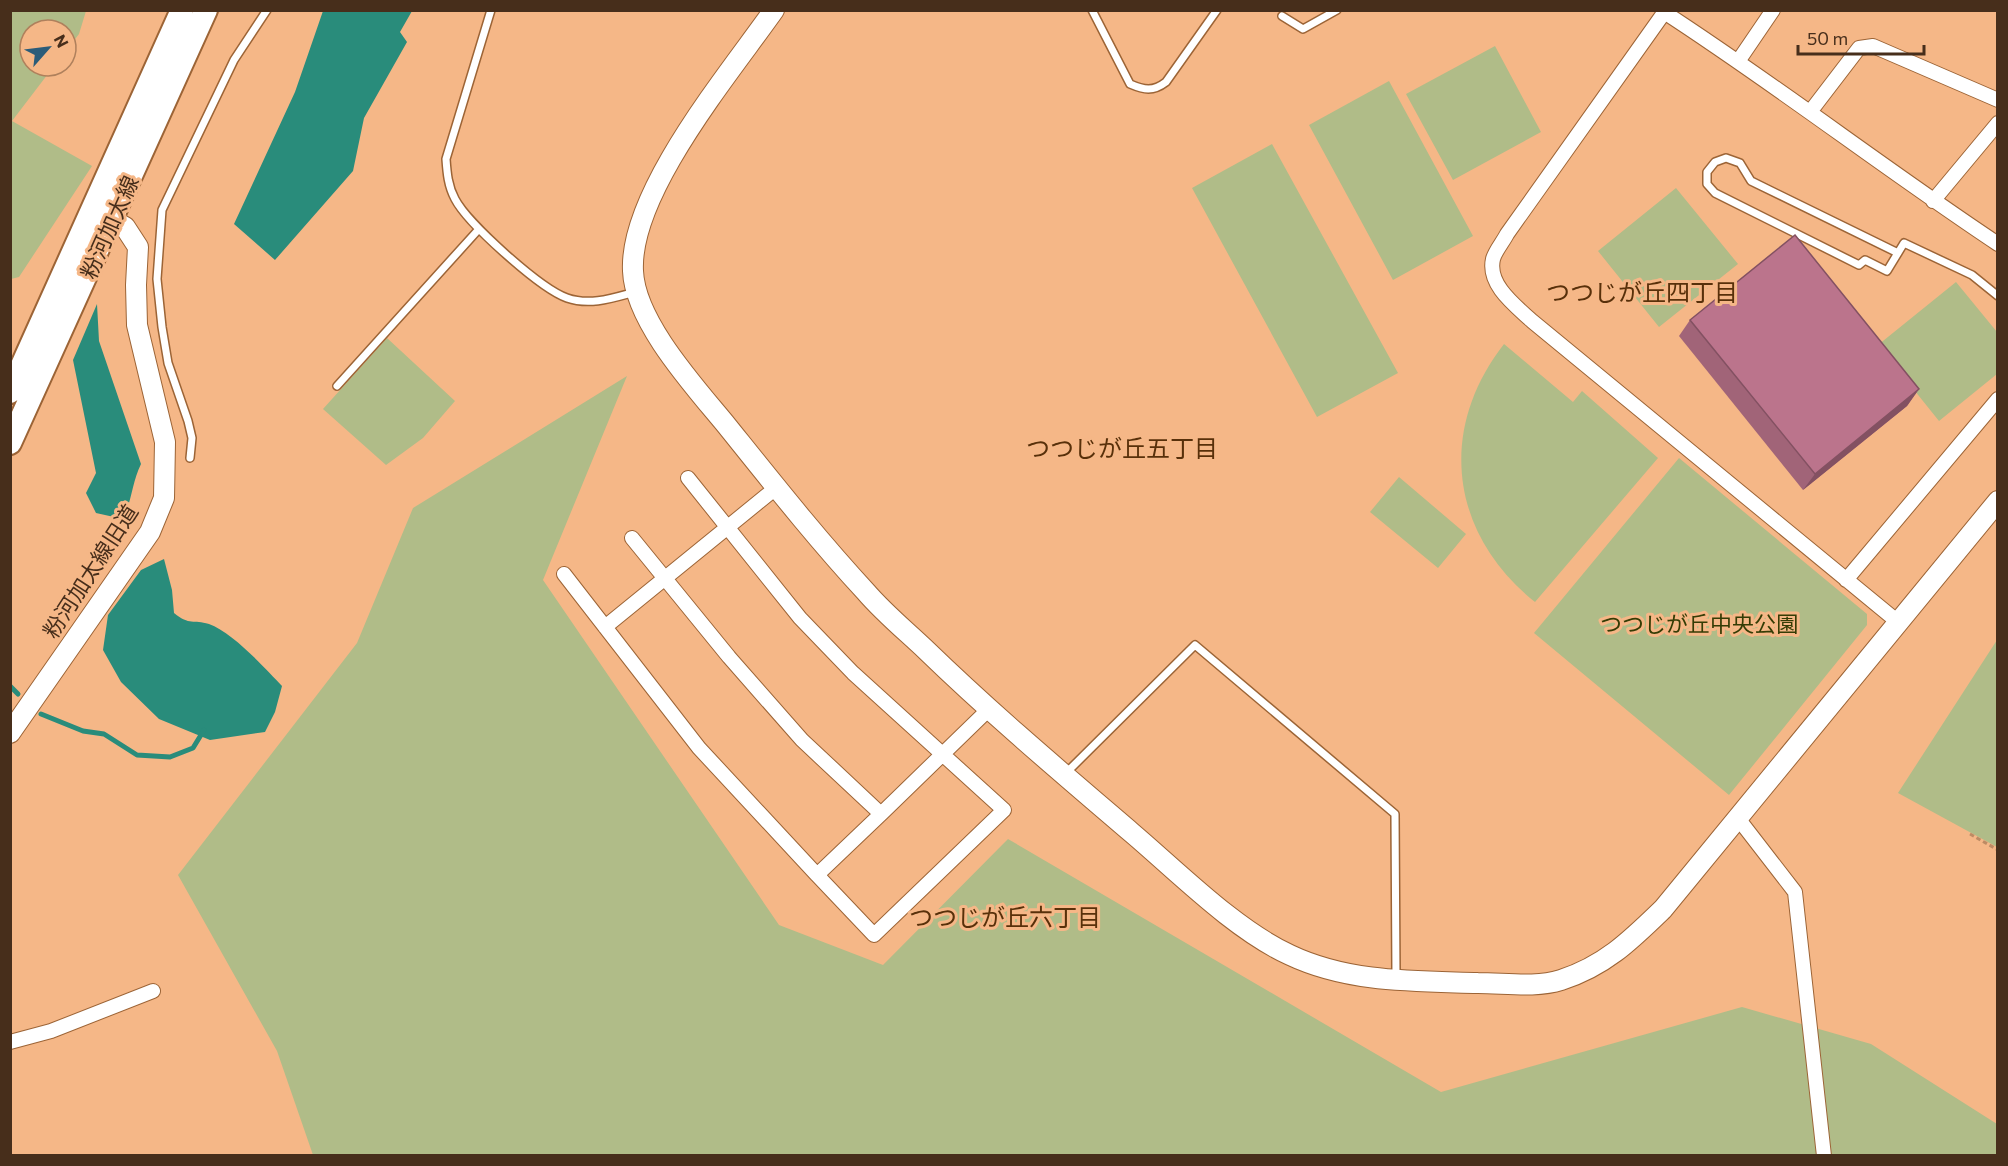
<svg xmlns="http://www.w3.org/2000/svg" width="2008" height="1166" font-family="Commissioner,'Noto Sans JP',sans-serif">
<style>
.green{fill:#b0bc88}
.water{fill:#298c7b}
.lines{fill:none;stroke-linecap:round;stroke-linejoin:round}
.stream{stroke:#298c7b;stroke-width:5}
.lane-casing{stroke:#9c6436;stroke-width:10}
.street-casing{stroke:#9c6436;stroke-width:16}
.secondary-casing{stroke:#9c6436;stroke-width:22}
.primary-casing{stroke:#9c6436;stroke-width:26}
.path{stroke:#bd8b64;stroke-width:3;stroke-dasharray:4.5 3;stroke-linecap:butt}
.lane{stroke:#fff;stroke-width:7}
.street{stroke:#fff;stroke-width:14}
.secondary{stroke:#fff;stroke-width:20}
.primary{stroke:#fff;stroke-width:22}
.wall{fill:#a16478}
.shaded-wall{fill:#835162}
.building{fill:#bb748c;stroke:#835162;stroke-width:1.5}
.labels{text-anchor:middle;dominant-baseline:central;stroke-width:6;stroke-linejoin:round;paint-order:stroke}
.street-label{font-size:22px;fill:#472e1b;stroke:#f5b787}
.park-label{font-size:22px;fill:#343c05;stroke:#f5b787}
.neighbourhood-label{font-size:24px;fill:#58300a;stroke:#f5b787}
</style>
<rect width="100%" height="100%" fill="#f5b787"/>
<path class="green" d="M11 10 86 11 79 34 66 51V30H30V66H54L12 121 92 166 19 277 11 279Z
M1495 46 1541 132 1453 180 1406 94Z
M1389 81 1473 236 1393 280 1309 125Z
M1272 144 1398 373 1317 417 1192 188Z
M1676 188 1738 264 1659 327 1598 251Z
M1956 282 1997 332V374L1939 421 1878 345Z
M387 338 455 401 423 438 386 465 323 409Z
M1504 344 1573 402 1582 391 1658 458 1535 602C1450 534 1437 430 1504 344Z
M627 376 543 580 779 925 883 965 1008 839 1441 1092 1742 1007 1871 1044 1997 1124V1155H313L277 1051 178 875 357 643 413 508Z
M1679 458 1867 614V625L1729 795 1534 633Z
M1399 477 1466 534 1438 568 1370 512Z
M1997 640V847L1898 793Z"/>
<path class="water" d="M323 11H412L400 32 407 42 364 118 353 171 275 260 234 224 295 92Z
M97 304 99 341 141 464C132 482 132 501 123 519L96 513 86 493 96 473 73 360Z
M164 559 172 590 174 613C190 626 193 619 209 624 232 632 265 668 282 686L275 712 265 732 210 740 159 719 121 682 103 650 108 615 141 570Z"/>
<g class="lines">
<path class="stream" d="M10 686 18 694
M41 714 83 731 104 734 137 755 170 757 193 748 204 730"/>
<g class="lane-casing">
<path id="lane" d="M491 10 446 159C447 173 448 186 455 199 468 224 541 289 567 298 590 306 613 298 635 292
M1092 10 1130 84C1144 90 1153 92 1166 82L1217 10
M1282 16 1303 29 1337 10
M1898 253 1751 181 1740 163 1726 158 1715 162 1707 172V184L1715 193 1859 265 1865 260 1887 271 1904 243 1972 275 1998 296
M337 386 479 229
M190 458 192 438 188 421 168 363 162 327 157 279 162 210 234 60 267 10
M1066 773 1195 645 1395 814 1396 977"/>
</g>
<g class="street-casing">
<path id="street" d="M1666 10 1507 234C1503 242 1495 251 1493 259 1487 285 1516 306 1532 321L1898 622
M1664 12C1778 86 1885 169 1998 244
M1739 60 1773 10
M1810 112 1859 48 1873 46 1998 100
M1933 201 1998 123
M688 478 800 618 853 673 1004 810 874 935 817 875 881 814
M632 538 729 657 802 740 881 814 988 710
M564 574 699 748 817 875
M1846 580 1998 399
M605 627 777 487
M1737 817 1795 892 1824 1156
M10 1042 51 1031 153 991"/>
</g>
<g class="secondary-casing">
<path id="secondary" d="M774 10C729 74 629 193 633 271 635 322 695 387 727 426 772 482 817 539 866 592 884 613 906 631 926 650 992 714 1062 773 1132 833 1178 872 1235 930 1290 955 1349 983 1415 981 1478 983 1505 983 1536 988 1561 980 1605 966 1631 940 1663 909L1998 501
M10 733 150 532 164 498 165 442 137 325 136 285 138 247 125 227 112 220"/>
</g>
<g class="primary-casing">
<path id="primary" d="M10 392 182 10
M10 443 206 10"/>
</g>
<path class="path" d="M1970 834 1998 850"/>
<use href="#lane" class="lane"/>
<use href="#street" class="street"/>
<use href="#secondary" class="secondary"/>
<use href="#primary" class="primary"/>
</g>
<path class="wall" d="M1690 320 1919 389 1907 406 1803 490 1679 336Z"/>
<path class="shaded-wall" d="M1919 389 1907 406 1803 490 1815 474Z"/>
<path class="building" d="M1795 235 1919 389 1815 474 1690 320Z"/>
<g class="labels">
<g class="street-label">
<text transform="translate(109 227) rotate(-66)">粉河加太線</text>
<text transform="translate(90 571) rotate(-57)">粉河加太線旧道</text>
</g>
<g class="park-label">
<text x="1699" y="623">つつじが丘中央公園</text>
</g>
<g class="neighbourhood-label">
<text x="1642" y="291">つつじが丘四丁目</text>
<text x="1122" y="447">つつじが丘五丁目</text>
<text x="1005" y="916">つつじが丘六丁目</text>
</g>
</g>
<rect width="2008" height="1166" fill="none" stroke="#472e1b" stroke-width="24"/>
<g transform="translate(48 48) rotate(62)"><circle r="28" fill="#f5b787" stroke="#af805c" stroke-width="1.5"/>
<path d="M0-4.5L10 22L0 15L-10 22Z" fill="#2b5c79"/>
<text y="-9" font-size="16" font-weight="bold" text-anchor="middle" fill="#472e1b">N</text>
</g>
<path d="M1798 45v9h126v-9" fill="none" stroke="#472e1b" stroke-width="3"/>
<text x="1807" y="45" font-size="18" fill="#472e1b" stroke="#f5b787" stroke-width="4.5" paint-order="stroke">50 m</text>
</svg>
